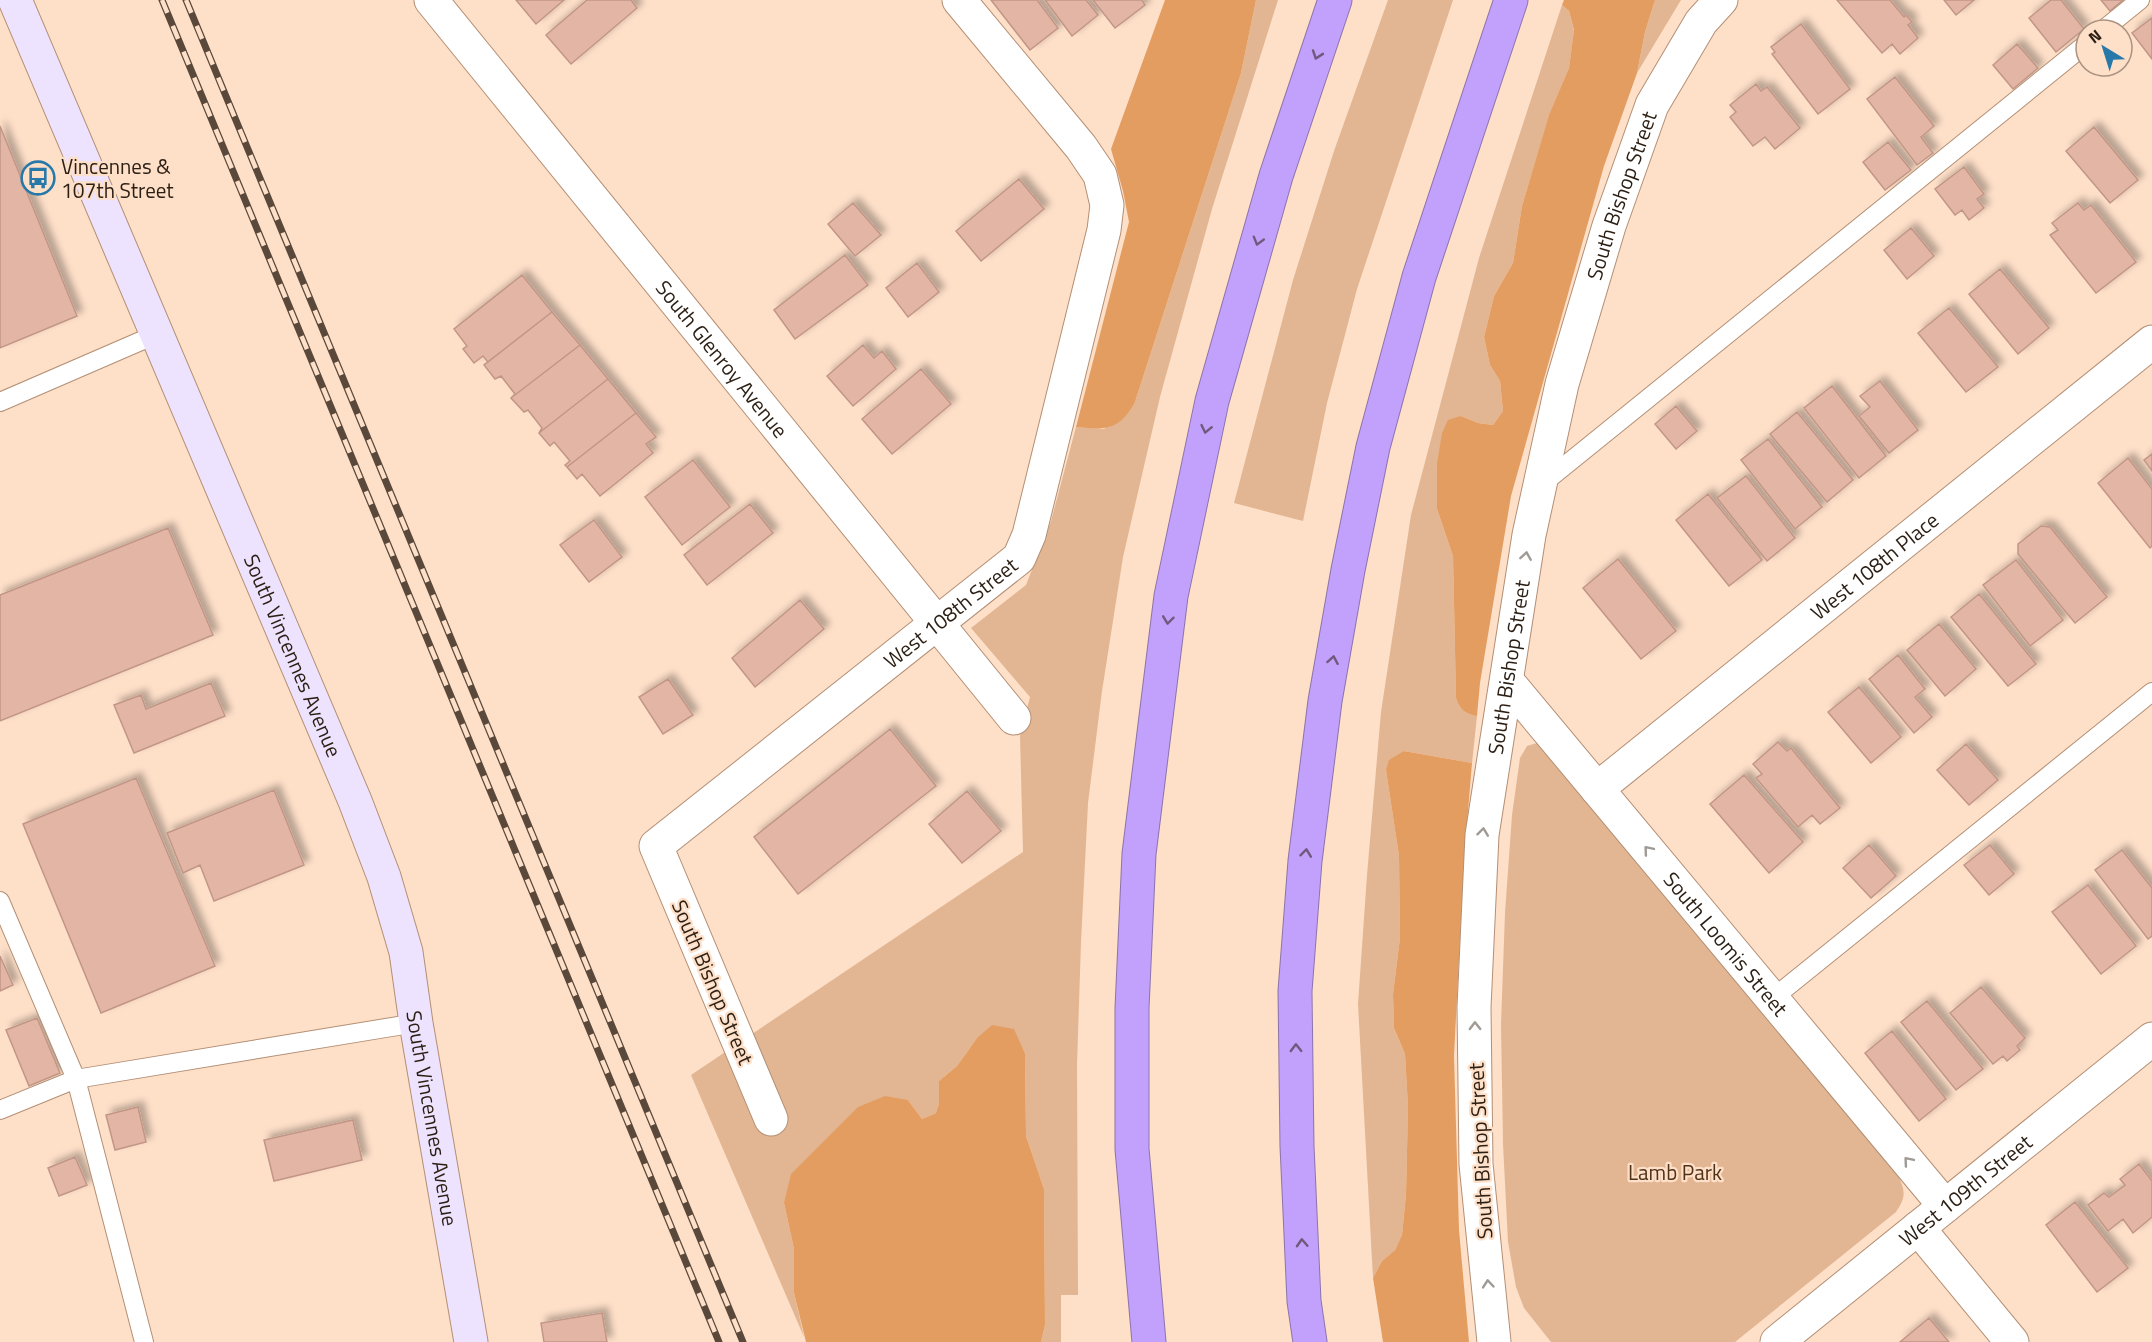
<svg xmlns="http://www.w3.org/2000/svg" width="2152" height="1342" font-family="'Titillium Web',sans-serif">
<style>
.green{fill:#e2b693}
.forest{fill:#e49d61}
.building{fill:#e3b5a5;stroke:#c29687;stroke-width:1.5;filter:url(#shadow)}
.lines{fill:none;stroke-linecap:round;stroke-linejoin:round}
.service-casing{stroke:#b38f74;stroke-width:20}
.minor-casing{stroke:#b38f74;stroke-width:35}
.secondary-casing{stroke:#b38f74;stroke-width:35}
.motorway-casing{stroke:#8d73ab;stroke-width:35}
.service{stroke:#fff;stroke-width:18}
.minor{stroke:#fff;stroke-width:33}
.secondary{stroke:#ede3fe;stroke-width:33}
.motorway{stroke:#c2a1fd;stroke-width:33}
.rail-casing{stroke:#5a493b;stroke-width:7}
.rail{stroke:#fedfc8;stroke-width:4.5;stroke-dasharray:14;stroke-linecap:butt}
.oneway{stroke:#6f597c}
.oneway2{stroke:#a09a95}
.labels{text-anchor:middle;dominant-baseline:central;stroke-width:4.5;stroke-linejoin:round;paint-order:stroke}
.poi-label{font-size:21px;fill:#2b1e13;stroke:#fedfc8;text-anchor:start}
.street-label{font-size:21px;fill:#2b1e13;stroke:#fedfc8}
.park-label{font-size:21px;fill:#503219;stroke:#fedfc8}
</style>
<defs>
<filter id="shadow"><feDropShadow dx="5.5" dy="-5.5" stdDeviation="3" flood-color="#0004"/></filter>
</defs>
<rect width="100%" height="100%" fill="#fedfc8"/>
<path class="green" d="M1256 0H1278L1212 209 1160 397 1123 557 1102 691 1088 803 1081 942 1077 1065 1078 1295H1061V1342H1041L1045 1325 1044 1189 1026 1136 1025 1054 977 1038 957 1066 939 1081V1103L936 1113 922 1119 908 1100 784 1203 794 1249V1293L804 1337 691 1075 1023 852 1020 736 1030 697 971 628 1026 585 1051 521 1076 427 1104 429 1135 402 1241 73Z
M1388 0H1453L1357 289 1327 403 1303 521 1234 503 1293 280 1334 151Z
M1655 0H1681L1637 73 1645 32Z
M1562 5 1569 11 1574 31 1569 68 1549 116 1522 206 1513 263 1494 296 1484 337 1490 365 1500 381 1503 411 1493 425 1478 423 1461 416 1437 509 1453 556 1456 698C1460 710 1465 714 1477 716L1472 763 1404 751 1386 770 1399 856 1400 938 1393 994 1394 1028 1405 1054 1408 1107 1406 1194 1402 1235 1395 1250 1382 1261 1373 1278 1358 1004 1367 875 1381 712 1411 515 1479 258Z
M1537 743 1546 750 1897 1173C1905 1190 1907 1196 1896 1212L1735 1342H1551L1524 1308 1516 1287 1508 1242 1503 1144 1501 1024 1505 913 1512 815 1520 758 1527 746Z"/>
<path class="forest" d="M1165 0H1256L1241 73 1135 402C1119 431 1106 430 1076 427L1129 222 1123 191 1111 149Z
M1564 0H1655L1645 32 1637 73 1604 166 1511 496 1480 683 1477 716C1465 714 1460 710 1456 698L1453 556 1437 509V464L1442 433 1448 420 1461 416 1478 423 1493 425 1503 411 1500 381 1490 365 1484 337 1494 296 1513 263 1522 206 1549 115 1569 68 1574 30 1569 11 1562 5Z
M1404 751 1472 763 1464 860 1454 1056 1459 1230 1469 1342H1383L1373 1278 1382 1261 1395 1250 1402 1235 1406 1194 1408 1107 1405 1054 1394 1028 1393 994 1400 938 1399 856 1386 770 1389 760Z
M992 1025 1014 1029 1025 1054 1026 1136 1044 1189 1045 1325 1041 1342H806L794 1293V1249L784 1203 791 1174 858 1107 885 1096 908 1100 922 1119 936 1113 939 1103V1081L957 1066 977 1038Z"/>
<path class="building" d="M516 0H564L536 24Z
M587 0H631L637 8 571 64 546 35Z
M991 0H1037L1058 28 1030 50Z
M1045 0H1086L1098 15 1072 36Z
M1093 0H1142L1145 5 1115 28Z
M1837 0H1890L1904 17 1906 15 1912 22 1908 25 1918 38 1900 54 1892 44 1882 53Z
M1944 0H1974L1956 15Z
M2051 0H2061L2084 29 2056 52 2029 18Z
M2101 0H2123L2110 11Z
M2152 18V59L2132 33Z
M1801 24 1850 89 1818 114 1772 54 1775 52 1771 47Z
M2017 44 2038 68 2013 89 1993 65Z
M1895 77 1934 126 1921 137 1933 153 1917 165 1867 99Z
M1756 84 1761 91 1767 87 1800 128 1775 149 1765 137 1753 146 1730 117 1736 112 1730 105Z
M0 126 77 316 0 348Z
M2094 127 2138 180 2110 203 2066 151Z
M1888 142 1911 170 1885 190 1863 162Z
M1964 167 1984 194 1977 199 1984 208 1969 220 1962 210 1955 215 1935 189Z
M1019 179 1044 209 981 261 956 231Z
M853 203 881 235 855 256 828 224Z
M2078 203 2084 210 2091 205 2136 262 2096 293 2050 235 2058 230 2052 223Z
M1911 228 1934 256 1907 279 1884 250Z
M845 255 868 285 795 339 774 310Z
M917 263 939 292 908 317 886 288Z
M2000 269 2049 328 2018 354 1969 294Z
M522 275 552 312 488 362 483 356 474 363 463 349 467 346 454 329Z
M1949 308 1998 367 1966 392 1918 333Z
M552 312 580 345 511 398 515 394 501 376 495 379 484 365Z
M580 345 608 379 539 433 542 428 528 410 524 412 511 398Z
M863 345 874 358 882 351 896 369 853 406 827 376Z
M921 369 951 404 892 454 862 419Z
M608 379 636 413 567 467 565 465 570 461 554 442 550 446 539 433Z
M1880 381 1918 430 1889 453 1859 416 1870 407 1860 396Z
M1832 386 1886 456 1859 478 1804 408Z
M1676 406 1697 431 1676 449 1655 424Z
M1797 412 1853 480 1827 502 1770 434Z
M636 413 656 437 646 444 653 453 600 496 582 474 577 479 567 467Z
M1768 439 1822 507 1795 529 1741 460Z
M2152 454V471L2144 460Z
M2128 458 2152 489V546L2150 548 2098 483Z
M693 460 730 507 682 545 645 497Z
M1746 476 1795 538 1767 561 1717 498Z
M1708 494 1762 560 1729 586 1676 520Z
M750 504 773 533 707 585 684 555Z
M594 520 622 557 589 582 560 545Z
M2041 526 2050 527 2107 597 2075 623 2018 554V544Z
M168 528 213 635 0 721V595Z
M1618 559 1676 631 1641 659 1583 588Z
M2016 560 2063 620 2030 646 1983 585Z
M1979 594 2036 664 2008 686 1951 617Z
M800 600 824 629 755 687 732 658Z
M1939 624 1976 669 1945 696 1907 650Z
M1898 655 1925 689 1915 697 1932 717 1914 733 1869 679Z
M668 679 693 715 663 734 639 697Z
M211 683 225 716 134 753 114 705 141 695 146 709Z
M1859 687 1901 737 1871 763 1828 712Z
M890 729 936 786 798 894 754 837Z
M1778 742 1787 751 1791 748 1840 808 1820 824 1812 815 1798 827 1756 778 1762 774 1753 764Z
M1966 744 1998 780 1969 805 1937 770Z
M1744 775 1803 842 1769 873 1710 804Z
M136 778 215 966 101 1013 23 824Z
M274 790 304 865 214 901 200 865 183 873 167 833Z
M967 791 1001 831 962 863 929 824Z
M1869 845 1896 876 1871 898 1843 868Z
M1990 845 2014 874 1989 895 1964 865Z
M2122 850 2152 888V936L2148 939 2095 870Z
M2088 885 2136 946 2101 974 2052 912Z
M0 956 13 985 0 991Z
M1981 987 2025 1038 2017 1046 2020 1050 2007 1061 2003 1056 1993 1064 1950 1013Z
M1927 1001 1983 1069 1956 1090 1901 1022Z
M37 1018 60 1073 29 1086 6 1030Z
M1892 1031 1946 1099 1919 1121 1865 1053Z
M138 1107 146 1142 115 1150 106 1115Z
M353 1120 362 1160 274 1181 264 1140Z
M75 1157 87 1185 59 1196 48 1168Z
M2139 1164 2152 1181V1217L2133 1233 2123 1219 2108 1231 2088 1205 2104 1193 2109 1197 2125 1185 2120 1179Z
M2075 1202 2128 1268 2097 1292 2046 1225Z
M602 1313 607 1342H544L541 1323Z
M1929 1318 1949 1342H1900Z"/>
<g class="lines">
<g class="service-casing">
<path id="service" d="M2103 30 2140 0
M0 402 157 334
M1541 485 2086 44
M0 901 76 1079 144 1342
M1772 999 2152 692
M0 1110 76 1079 416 1023"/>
</g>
<g class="minor-casing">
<g id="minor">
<path id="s1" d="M431 0 1014 718"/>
<path id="s2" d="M1507 681 1945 1206"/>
<path id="s3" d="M1597 789 2152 342"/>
<path id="s4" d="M771 1119 656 846 1019 558 1029 535 1104 230 1107 205 1100 175 1081 147 959 0"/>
<path d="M1918 1228 2012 1342"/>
<path id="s5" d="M1494 1342 1476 1164 1474 1007 1482 835 1529 535 1562 384 1609 226 1652 105 1701 22 1721 0"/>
<path id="s6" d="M1777 1342 2152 1039"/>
</g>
</g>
<g class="secondary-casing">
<g id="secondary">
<path id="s7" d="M15 0 355 801 384 877 406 952 416 1023 471 1342"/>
</g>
</g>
<g class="motorway-casing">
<path id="motorway" d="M1149 1342 1132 1149V1008L1139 854 1171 596 1212 401 1276 176 1335 0
M1310 1342 1304 1301 1297 1146 1295 991 1305 861 1325 701 1348 570 1373 447 1419 277 1511 0"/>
</g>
<use href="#service" class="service"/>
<use href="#minor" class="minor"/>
<use href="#secondary" class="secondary"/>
<use href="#motorway" class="motorway"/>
<g class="rail-casing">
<path id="rail" d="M162 0 719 1342
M186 0 743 1342"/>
</g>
<use href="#rail" class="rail"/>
</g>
<defs><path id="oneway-chevron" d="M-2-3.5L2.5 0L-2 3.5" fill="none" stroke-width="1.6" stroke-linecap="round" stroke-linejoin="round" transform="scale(1.5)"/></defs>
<g class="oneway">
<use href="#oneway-chevron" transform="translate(1317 55) rotate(109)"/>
<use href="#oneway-chevron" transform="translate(1258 241) rotate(106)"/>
<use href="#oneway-chevron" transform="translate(1206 429) rotate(102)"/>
<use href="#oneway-chevron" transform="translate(1168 620) rotate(97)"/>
<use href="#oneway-chevron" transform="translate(1333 660) rotate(-80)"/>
<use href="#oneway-chevron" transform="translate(1306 853) rotate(-83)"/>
<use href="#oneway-chevron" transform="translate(1296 1048) rotate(-91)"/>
<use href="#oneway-chevron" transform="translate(1302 1243) rotate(-93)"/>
</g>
<g class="oneway2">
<use href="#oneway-chevron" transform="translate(1526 556) rotate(-81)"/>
<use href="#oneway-chevron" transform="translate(1483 832) rotate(-83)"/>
<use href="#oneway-chevron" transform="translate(1648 850) rotate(-130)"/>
<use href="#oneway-chevron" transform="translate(1475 1026) rotate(-91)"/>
<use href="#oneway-chevron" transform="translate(1908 1161) rotate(-130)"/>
<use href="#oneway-chevron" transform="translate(1488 1284) rotate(-95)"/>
</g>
<defs>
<g id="bus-ring" transform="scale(1.725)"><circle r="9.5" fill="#fedfc8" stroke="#2779aa" stroke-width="1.5"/><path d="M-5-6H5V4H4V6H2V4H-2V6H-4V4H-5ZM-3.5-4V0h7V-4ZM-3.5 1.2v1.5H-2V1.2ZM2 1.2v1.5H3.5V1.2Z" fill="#2779aa"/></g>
</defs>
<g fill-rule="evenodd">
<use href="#bus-ring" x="38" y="178"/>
</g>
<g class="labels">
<g class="poi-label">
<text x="61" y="166">Vincennes &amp;<tspan x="61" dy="24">107th Street</tspan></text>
</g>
<g class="street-label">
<text stroke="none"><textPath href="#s5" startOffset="1164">South Bishop Street</textPath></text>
<text stroke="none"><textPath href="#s1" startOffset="462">South Glenroy Avenue</textPath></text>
<text stroke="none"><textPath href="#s3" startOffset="356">West 108th Place</textPath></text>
<text stroke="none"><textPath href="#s4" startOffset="672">West 108th Street</textPath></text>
<text stroke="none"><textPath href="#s7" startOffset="712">South Vincennes Avenue</textPath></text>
<text stroke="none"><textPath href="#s5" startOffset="678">South Bishop Street</textPath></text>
<text stroke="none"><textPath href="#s2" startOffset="342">South Loomis Street</textPath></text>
<text transform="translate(713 982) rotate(67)">South Bishop Street</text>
<text stroke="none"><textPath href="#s7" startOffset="1198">South Vincennes Avenue</textPath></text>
<text transform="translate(1480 1151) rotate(-93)">South Bishop Street</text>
<text stroke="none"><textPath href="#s6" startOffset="242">West 109th Street</textPath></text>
</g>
<g class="park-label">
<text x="1675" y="1172">Lamb Park</text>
</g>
</g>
<g transform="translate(2104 48) rotate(322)"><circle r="28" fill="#fedfc8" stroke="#aa9280" stroke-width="1.5"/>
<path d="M0-4.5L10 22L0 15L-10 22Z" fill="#2779aa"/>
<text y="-9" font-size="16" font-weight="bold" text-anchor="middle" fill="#2b1e13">N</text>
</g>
</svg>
